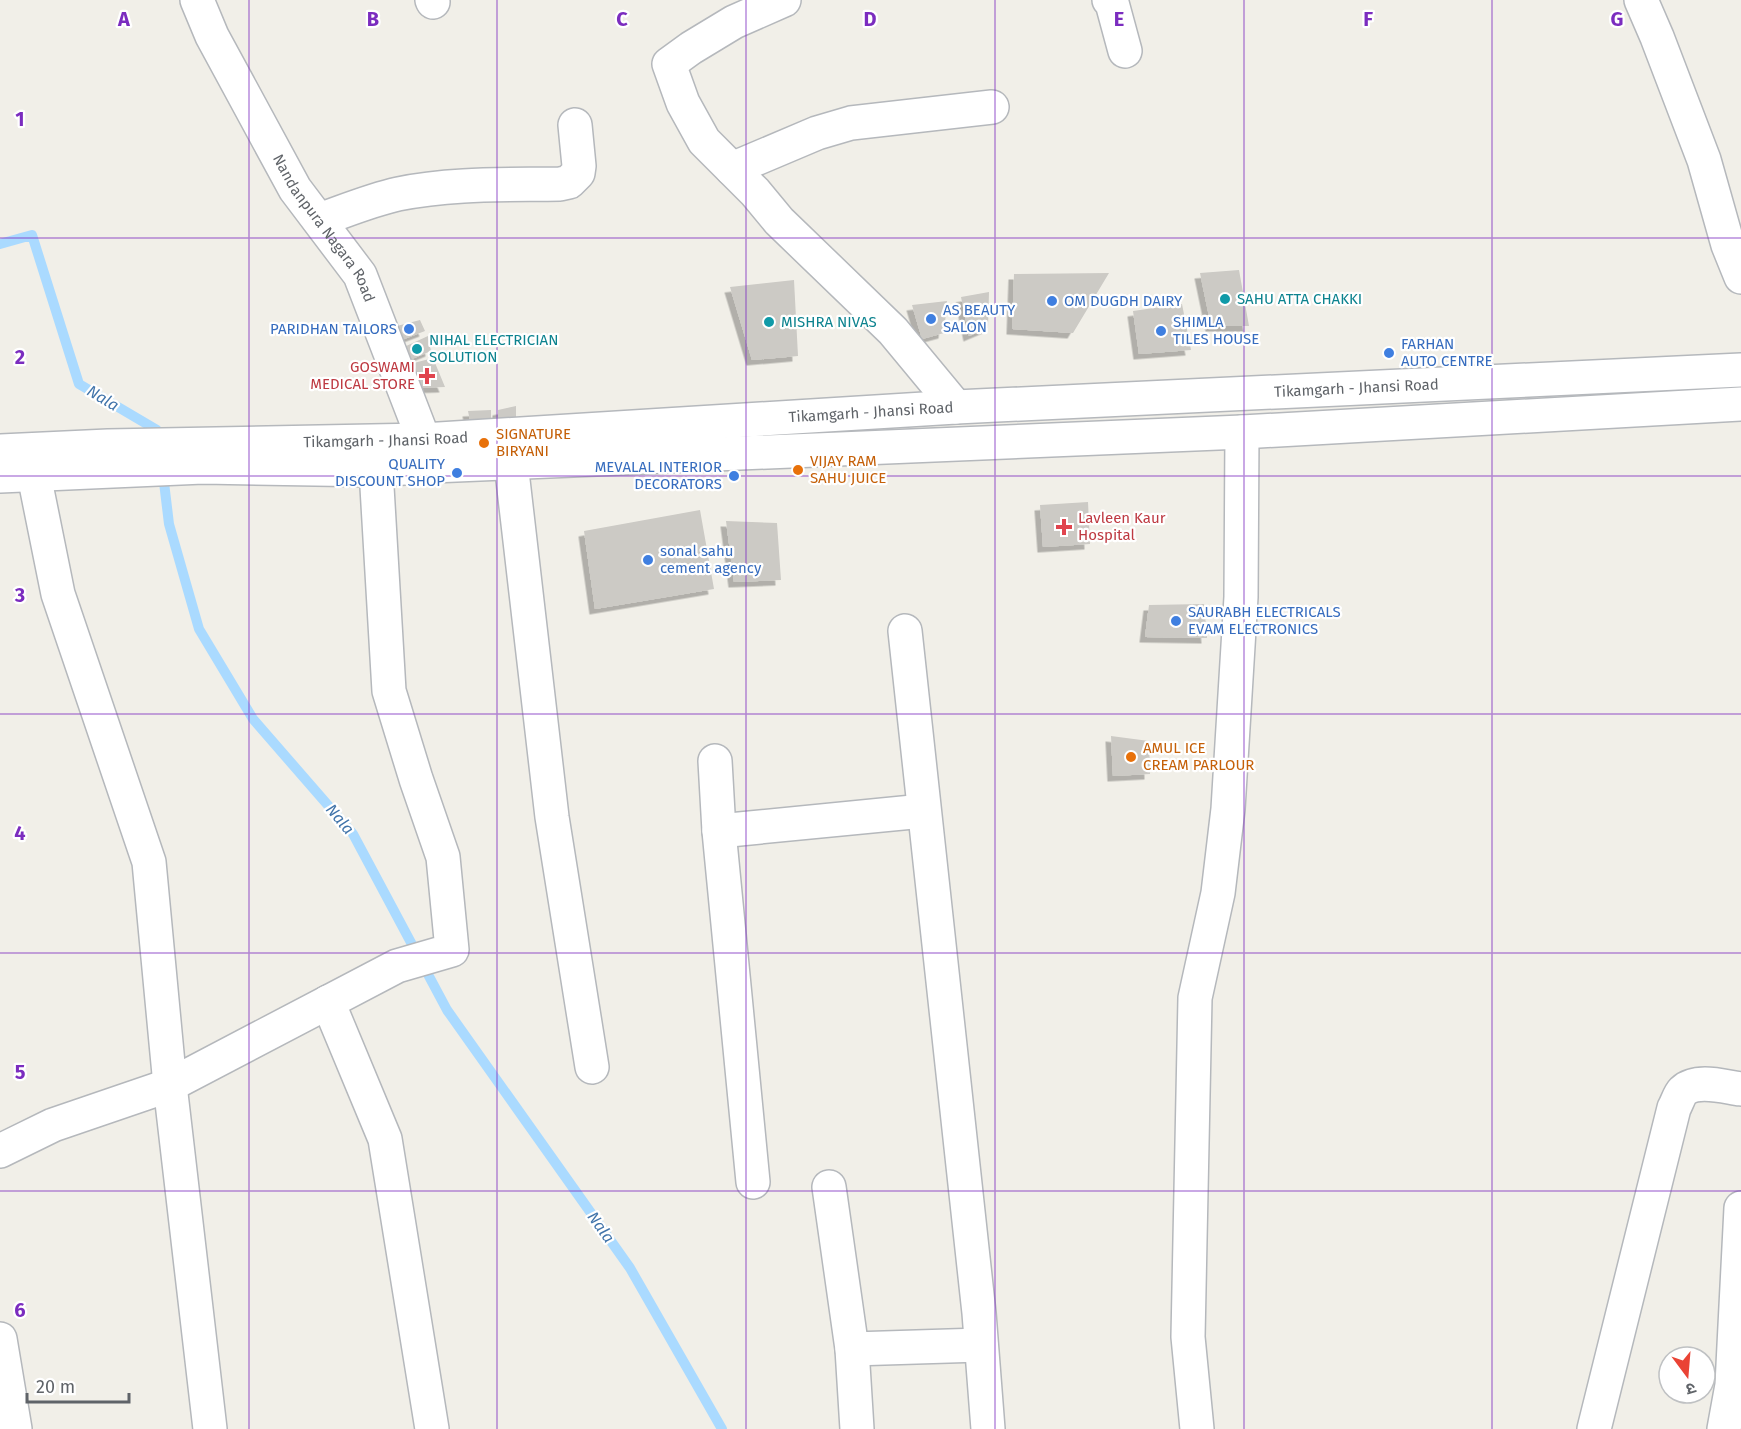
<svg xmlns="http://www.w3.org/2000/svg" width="1741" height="1429" font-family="'Fira Sans','Noto Sans Devanagari',sans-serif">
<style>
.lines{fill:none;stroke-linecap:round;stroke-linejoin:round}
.stream{stroke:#aadaff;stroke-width:10}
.building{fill:#cccac5;filter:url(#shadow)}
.minor-casing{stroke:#b5b8bc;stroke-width:36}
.tertiary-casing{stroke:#b5b8bc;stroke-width:36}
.minor{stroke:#fff;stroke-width:33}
.tertiary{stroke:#fff;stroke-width:33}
.grid{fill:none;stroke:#7b2cbf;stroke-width:1.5;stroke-opacity:0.55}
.culture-dot{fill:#0f9aa8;stroke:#fff;stroke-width:2}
.shop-dot{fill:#3f7fe0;stroke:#fff;stroke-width:2}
.health-dot{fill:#e0444e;stroke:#fff;stroke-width:2}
.food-dot{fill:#e8710a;stroke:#fff;stroke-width:2}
.labels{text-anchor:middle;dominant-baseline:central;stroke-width:4.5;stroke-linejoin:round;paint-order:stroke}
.street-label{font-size:15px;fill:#5f6368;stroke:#fff}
.culture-label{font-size:15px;fill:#0d838f;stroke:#fff;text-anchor:start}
.shop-label{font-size:15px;fill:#366cbe;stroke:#fff;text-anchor:start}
.health-label{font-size:15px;fill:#be3a42;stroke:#fff;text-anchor:end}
.food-label{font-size:15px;fill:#c56008;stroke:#fff;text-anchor:start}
.water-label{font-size:16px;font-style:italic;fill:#4174aa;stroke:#fff}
.grid-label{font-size:20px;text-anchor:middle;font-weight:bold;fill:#7b2cbf;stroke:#fff;stroke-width:4.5;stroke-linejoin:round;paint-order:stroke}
</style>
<defs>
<filter id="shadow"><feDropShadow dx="-5.5" dy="5.5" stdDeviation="0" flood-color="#0004"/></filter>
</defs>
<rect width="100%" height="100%" fill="#f1efe8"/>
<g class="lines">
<path class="stream" d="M0 244 32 235 79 384 157 430 159 440
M163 474 169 524 199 629 253 719 353 834 447 1010 630 1268 722 1429"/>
</g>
<path class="building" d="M1239 270 1249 326H1211L1200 273Z
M1109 273 1073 333 1012 329 1014 274Z
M794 280 798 356 752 360 730 287Z
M989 292 988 328 969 336 961 297Z
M947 301 944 333 922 339 912 305Z
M1182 304 1191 350 1139 354 1133 311Z
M420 320 425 331 399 341 393 327Z
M428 336 431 351 407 361 404 347Z
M433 358 445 387 416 388 410 364Z
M516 406V424L498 426V410Z
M491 410V429L472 431 468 411Z
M1088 502 1090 544 1043 547 1040 505Z
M700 510 714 589 595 609 584 531Z
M726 521 777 523 781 580 734 582Z
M1204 604 1207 638 1145 637 1149 605Z
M1111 736 1149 741 1150 774 1113 776Z"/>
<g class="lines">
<g class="minor-casing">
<g id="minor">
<path id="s1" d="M197 0 212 36 295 189 360 275 433 464"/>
<path d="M432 0 433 2"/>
<path d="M784 0 734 22 691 48 669 64 683 103 704 141 755 192 779 221 893 331 956 407"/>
<path d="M1109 0 1112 3 1125 51"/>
<path d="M1641 0 1657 37 1704 160 1728 245 1741 277"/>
<path d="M732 169 817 133 851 123 992 107"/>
<path d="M319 220C345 211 371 200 398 194 451 183 506 185 560 184L569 182 578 173 579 166 575 125"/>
<path d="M511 463 552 817 592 1067"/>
<path d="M34 475 58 594 149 862 170 1085 210 1429"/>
<path d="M905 631 979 1313 988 1429"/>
<path d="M715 761 719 831 753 1182"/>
<path d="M719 831 923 811"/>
<path d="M328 1002 385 1139 432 1429"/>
<path d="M0 1151 53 1125 170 1085 397 966 452 950 443 857 416 779 389 691 376 470"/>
<path d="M829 1187 852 1349 857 1429"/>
<path d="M0 1339 15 1429"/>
<path d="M852 1349 981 1345"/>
<path d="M1197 1429 1188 1337 1195 998 1218 893 1228 809 1241 597 1242 432"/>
<path d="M1594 1429 1674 1108C1677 1103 1679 1095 1683 1091 1697 1078 1725 1087 1741 1089"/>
<path d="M1724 1429 1732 1385 1741 1208"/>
</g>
</g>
<g class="tertiary-casing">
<g id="tertiary">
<path id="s2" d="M0 451 108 446 423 440 956 407 1741 370"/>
<path d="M0 476 203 467 376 470 433 466 1242 432 1741 404"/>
</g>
</g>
<use href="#minor" class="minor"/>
<use href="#tertiary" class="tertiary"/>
</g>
<path class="grid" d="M249 0V1429M497 0V1429M746 0V1429M995 0V1429M1244 0V1429M1492 0V1429M0 238H1741M0 476H1741M0 714H1741M0 953H1741M0 1191H1741"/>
<g class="culture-dot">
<circle cx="1225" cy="299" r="6"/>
<circle cx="769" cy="322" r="6"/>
<circle cx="417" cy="349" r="6"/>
</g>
<g class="shop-dot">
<circle cx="1052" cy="301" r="6"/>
<circle cx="931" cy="319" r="6"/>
<circle cx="409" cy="329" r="6"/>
<circle cx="1161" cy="331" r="6"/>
<circle cx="1389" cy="353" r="6"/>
<circle cx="457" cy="473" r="6"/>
<circle cx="734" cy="476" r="6"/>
<circle cx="648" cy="560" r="6"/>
<circle cx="1176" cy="621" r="6"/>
</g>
<g class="health-dot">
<path d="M424 367h6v6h6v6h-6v6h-6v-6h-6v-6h6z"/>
<path d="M1061 518h6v6h6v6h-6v6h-6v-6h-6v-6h6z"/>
</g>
<g class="food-dot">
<circle cx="484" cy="443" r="6"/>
<circle cx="798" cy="470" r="6"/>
<circle cx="1131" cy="757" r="6"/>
</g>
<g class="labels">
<g class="street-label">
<text stroke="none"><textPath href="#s1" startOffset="262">Nandanpura Nagara Road</textPath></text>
<text stroke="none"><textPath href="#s2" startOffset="1358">Tikamgarh - Jhansi Road</textPath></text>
<text stroke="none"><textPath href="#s2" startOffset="872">Tikamgarh - Jhansi Road</textPath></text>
<text stroke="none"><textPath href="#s2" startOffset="386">Tikamgarh - Jhansi Road</textPath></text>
</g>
<g class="culture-label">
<text x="1237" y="299">SAHU ATTA CHAKKI</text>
<text x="781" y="322">MISHRA NIVAS</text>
<text x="429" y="340">NIHAL ELECTRICIAN<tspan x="429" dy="17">SOLUTION</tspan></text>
</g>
<g class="shop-label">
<text x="1064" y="301">OM DUGDH DAIRY</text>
<text x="943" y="310">AS BEAUTY<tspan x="943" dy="17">SALON</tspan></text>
<text x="1173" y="322">SHIMLA<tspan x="1173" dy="17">TILES HOUSE</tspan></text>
<text x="397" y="329" text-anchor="end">PARIDHAN TAILORS</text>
<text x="1401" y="344">FARHAN<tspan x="1401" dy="17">AUTO CENTRE</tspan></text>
<text x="445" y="464" text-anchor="end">QUALITY<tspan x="445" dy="17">DISCOUNT SHOP</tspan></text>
<text x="722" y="467" text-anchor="end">MEVALAL INTERIOR<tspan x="722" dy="17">DECORATORS</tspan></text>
<text x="660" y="551">sonal sahu<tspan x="660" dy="17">cement agency</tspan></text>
<text x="1188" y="612">SAURABH ELECTRICALS<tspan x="1188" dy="17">EVAM ELECTRONICS</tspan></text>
</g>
<g class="health-label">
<text x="415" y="367">GOSWAMI<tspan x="415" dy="17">MEDICAL STORE</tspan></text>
<text x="1078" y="518" text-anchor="start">Lavleen Kaur<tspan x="1078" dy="17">Hospital</tspan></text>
</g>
<g class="food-label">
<text x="496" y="434">SIGNATURE<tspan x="496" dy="17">BIRYANI</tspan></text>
<text x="810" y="461">VIJAY RAM<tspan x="810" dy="17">SAHU JUICE</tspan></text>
<text x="1143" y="748">AMUL ICE<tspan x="1143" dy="17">CREAM PARLOUR</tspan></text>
</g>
<g class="water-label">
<text transform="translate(103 398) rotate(31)">Nala</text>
<text transform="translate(340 819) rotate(50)">Nala</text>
<text transform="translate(601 1227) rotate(55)">Nala</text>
</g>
</g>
<g class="grid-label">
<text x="124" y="26">A</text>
<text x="373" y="26">B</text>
<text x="622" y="26">C</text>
<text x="870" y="26">D</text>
<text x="1119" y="26">E</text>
<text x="1368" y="26">F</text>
<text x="1617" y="26">G</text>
<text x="20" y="126">1</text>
<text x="20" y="364">2</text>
<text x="20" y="602">3</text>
<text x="20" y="840">4</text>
<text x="20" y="1079">5</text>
<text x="20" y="1317">6</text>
</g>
<g transform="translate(1687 1375) rotate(164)"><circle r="28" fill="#ffffff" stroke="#bfc1c3" stroke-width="1.5"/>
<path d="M0-4.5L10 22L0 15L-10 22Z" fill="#ea4335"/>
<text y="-9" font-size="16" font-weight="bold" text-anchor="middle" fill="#5f6368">उ</text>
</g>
<path d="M27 1393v9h102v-9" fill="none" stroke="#5f6368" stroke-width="3"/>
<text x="36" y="1393" font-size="18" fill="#5f6368" stroke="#ffffff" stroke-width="4.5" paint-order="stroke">20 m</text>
</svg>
